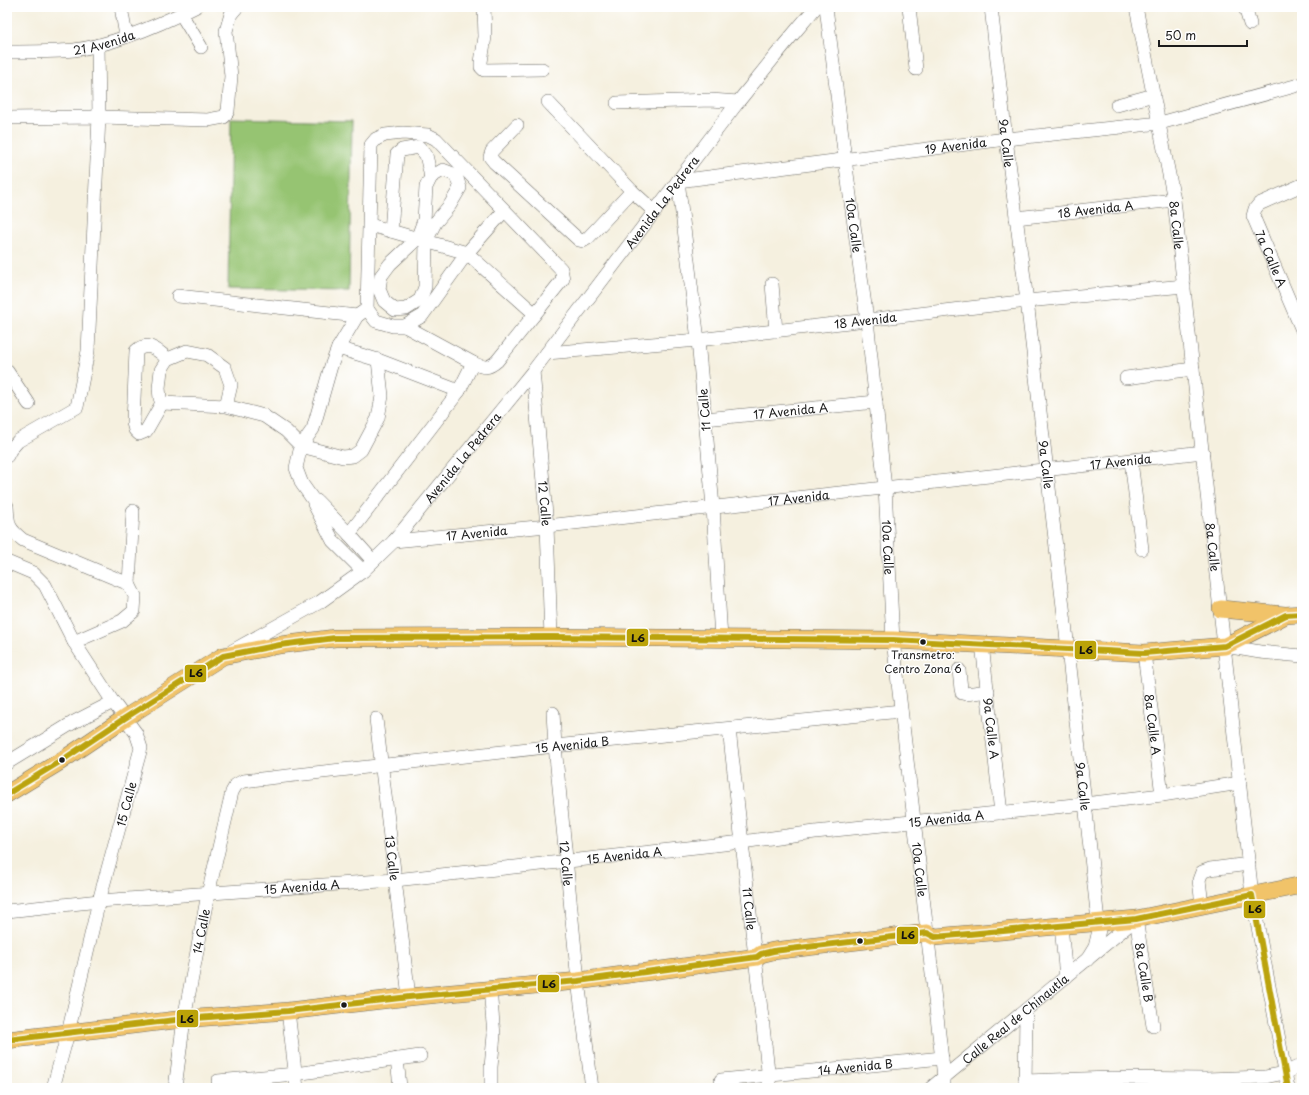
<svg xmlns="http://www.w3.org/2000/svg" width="1309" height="1095" font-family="'Playpen Sans',sans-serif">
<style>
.green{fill:#96c472;stroke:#597047}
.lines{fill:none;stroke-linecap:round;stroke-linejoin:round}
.minor-casing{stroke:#686660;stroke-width:14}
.major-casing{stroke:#686660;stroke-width:18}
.minor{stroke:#fff;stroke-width:13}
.major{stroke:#f1c369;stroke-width:17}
.bus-1-casing{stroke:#fff;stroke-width:9}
.bus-1{stroke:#bba308;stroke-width:6}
.bus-dot{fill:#1c1c1c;stroke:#fff;stroke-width:1.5}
.labels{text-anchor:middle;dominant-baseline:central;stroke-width:3;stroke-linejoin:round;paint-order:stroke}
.bus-label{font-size:11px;fill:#1c1c1c;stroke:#fff}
.street-label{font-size:12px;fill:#1c1c1c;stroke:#fff}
.line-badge{stroke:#fff;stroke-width:1.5}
.pale-badge-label{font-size:11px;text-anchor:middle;font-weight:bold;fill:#111}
</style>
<rect width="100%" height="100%" fill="#fff"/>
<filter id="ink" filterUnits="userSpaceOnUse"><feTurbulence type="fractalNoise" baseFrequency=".025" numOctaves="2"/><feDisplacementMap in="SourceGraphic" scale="8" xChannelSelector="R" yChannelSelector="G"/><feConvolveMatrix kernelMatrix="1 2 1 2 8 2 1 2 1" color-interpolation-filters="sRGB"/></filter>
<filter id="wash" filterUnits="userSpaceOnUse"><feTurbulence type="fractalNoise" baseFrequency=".012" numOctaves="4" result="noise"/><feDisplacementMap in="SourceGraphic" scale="16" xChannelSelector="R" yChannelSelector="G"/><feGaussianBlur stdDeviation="0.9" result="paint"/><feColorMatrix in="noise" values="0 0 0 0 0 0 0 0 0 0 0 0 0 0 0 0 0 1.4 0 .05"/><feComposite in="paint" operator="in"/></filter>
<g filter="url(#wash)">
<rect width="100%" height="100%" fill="#f5f0df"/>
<path class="green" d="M231 118 352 121 349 291 228 289Z"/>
</g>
<g filter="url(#ink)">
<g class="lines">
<g class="minor-casing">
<g id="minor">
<path d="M121 7 126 36"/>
<path d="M484 7 485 37 481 62V67L484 70 542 69"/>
<path id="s1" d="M826 7 845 159 867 320 885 488 893 640 944 1077V1088"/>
<path d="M909 7 916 69"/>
<path id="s2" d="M991 7 1006 139 1027 301 1068 649 1099 930 1095 947 1087 960"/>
<path id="s3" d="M1136 7 1174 200 1252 895 1288 1088"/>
<path d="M1245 7 1250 24"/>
<path d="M181 14 201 47"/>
<path id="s4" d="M7 52C29 52 52 52 74 50 112 45 161 24 195 7"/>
<path d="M548 102 632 191 655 212"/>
<path d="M617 103 711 100 738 102"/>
<path d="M1117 105 1154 95"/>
<path d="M7 118 99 117 208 120 224 117 228 111 231 76 226 31 231 14 237 7"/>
<path d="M517 125 492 151 490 157 494 162 579 240 583 241 588 238 632 191"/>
<path d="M443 170 456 175 460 188 450 205 435 223 426 241 425 287 420 300 406 309 395 310 384 301 379 289 381 276 390 264 417 239 424 220 426 187 431 177Z"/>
<path id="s5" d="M1302 185 1259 204 1255 209 1253 216 1302 330"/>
<path id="s6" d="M1016 218 1174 200"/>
<path d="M370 225 467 253 535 314"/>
<path d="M391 231 397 154 402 150 419 147 426 155 431 177"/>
<path d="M772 284 776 331"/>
<path d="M178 296 357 316"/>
<path d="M367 309 376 321 393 326H405L422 316 467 253 504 211"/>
<path d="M338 348 378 360 459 391"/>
<path id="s7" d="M547 353 698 340 1027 301 1184 286"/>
<path d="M7 371 29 404"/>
<path id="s8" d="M533 371 547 526 551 637"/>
<path d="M1126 378 1193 369"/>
<path d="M162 403 146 431 139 434 135 430 133 423 136 351C148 340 158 351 168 359"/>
<path d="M226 406 231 385 225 368 207 355 187 351 168 359 161 370 159 388 160 398 162 403 226 406 264 416 286 431 301 446 343 457 353 456 361 450 378 418 382 396 378 360"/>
<path id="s9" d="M705 419 876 402"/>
<path d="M7 456 10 450 18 441 77 407 88 351 99 117 98 45"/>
<path d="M1131 461 1142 549"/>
<path d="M317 501 349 534 373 561"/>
<path d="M7 506C8 525 8 528 23 540L129 584 135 596 134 611 122 621 74 642"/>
<path d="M349 534 459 391 473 363 405 326"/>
<path id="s10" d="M394 541 547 526 1203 452"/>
<path d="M7 562 33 573 45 585 74 642 113 702 136 733 141 748 99 901 68 1033 53 1088"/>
<path d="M363 571 333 541 314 504V501L302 484 296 468 301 446 313 429 331 366 338 348 357 316 367 309 371 145 376 139 385 135 403 133 428 135 436 139 561 269 563 279 497 361C488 369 484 368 473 363"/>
<path d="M129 584 133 511"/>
<path id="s11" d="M721 639 713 507 698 340 678 181 1006 139 1160 123 1302 84"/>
<path id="s12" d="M982 644 1001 813"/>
<path d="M1225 646 1260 652 1302 656"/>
<path id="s13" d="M232 651 320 602 363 571 394 541 533 371 738 102 784 45 816 7"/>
<path id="s14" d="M1144 653 1162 795"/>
<path d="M959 670 961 689 962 693 966 694 988 691"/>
<path id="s15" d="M553 713 555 746 578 981 592 1088"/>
<path id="s16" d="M376 719 409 997"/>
<path id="s17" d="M729 729 770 1088"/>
<path d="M7 763 74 722 113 702"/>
<path d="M1202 905 1199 880 1202 872 1210 869 1249 864"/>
<path id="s18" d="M7 911 99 901 395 880 742 842 815 832 1084 804 1162 795 1240 783"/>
<path id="s19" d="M1136 919 1153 1026"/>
<path d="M1061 926 1066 977"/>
<path d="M490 989 494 1035 491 1067V1088"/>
<path d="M288 1011 297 1088"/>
<path d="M397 1059 400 1087"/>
<path id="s20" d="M721 1080 942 1058"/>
<path d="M218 1081 295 1074 420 1056"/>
<path d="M1025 1081 1111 1078 1206 1079 1265 1077 1285 1073 1302 1065"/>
<path id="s21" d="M175 1088 184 1019 208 894 232 792 236 785 243 781 555 746 901 711"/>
<path id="s22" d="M931 1088 1136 919"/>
<path d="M1025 1088 1026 1010"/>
</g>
</g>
<g class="major-casing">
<path id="major" d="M1221 609 1285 615
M7 794 61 761 125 718 223 656 280 645 335 638 551 637 893 640 1144 653 1225 646 1286 615 1302 614
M7 1040 184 1019 288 1011 409 997 578 981 757 957 761 954 773 951 927 933 935 937 1136 919 1302 885"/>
</g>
<use href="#minor" class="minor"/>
<use href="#major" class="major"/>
<g class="bus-1-casing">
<path id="bus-1" d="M7 794 61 761 125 718 223 656 280 645 335 638 551 637 893 640 1144 653 1225 646 1286 615 1302 614
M7 1040 184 1019 288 1011 409 997 578 981 757 957 761 954 773 951 927 933 935 937 1136 919 1252 895 1288 1088"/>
</g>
<use href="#bus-1" class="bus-1"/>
</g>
</g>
<g class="bus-dot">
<circle cx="923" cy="642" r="3.5"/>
<circle cx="62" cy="760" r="3.5"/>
<circle cx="860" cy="941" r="3.5"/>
<circle cx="344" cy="1005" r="3.5"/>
</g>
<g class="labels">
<g class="bus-label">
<text x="923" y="654">Transmetro:<tspan x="923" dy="14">Centro Zona 6</tspan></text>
</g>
<g class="street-label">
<text stroke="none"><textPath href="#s4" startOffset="98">21 Avenida</textPath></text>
<text stroke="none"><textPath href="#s2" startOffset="137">9a Calle</textPath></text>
<text stroke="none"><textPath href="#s11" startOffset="740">19 Avenida</textPath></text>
<text stroke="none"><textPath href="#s13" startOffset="629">Avenida La Pedrera</textPath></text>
<text stroke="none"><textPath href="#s6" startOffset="80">18 Avenida A</textPath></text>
<text stroke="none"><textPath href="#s1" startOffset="220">10a Calle</textPath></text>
<text stroke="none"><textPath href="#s3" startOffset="222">8a Calle</textPath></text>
<text stroke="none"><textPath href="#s5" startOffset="107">7a Calle A</textPath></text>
<text stroke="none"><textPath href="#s7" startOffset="320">18 Avenida</textPath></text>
<text transform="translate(704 410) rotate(-95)">11 Calle</text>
<text stroke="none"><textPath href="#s9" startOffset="86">17 Avenida A</textPath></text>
<text stroke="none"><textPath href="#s13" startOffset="305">Avenida La Pedrera</textPath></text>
<text stroke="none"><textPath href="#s10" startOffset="731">17 Avenida</textPath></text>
<text stroke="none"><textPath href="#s2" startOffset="461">9a Calle</textPath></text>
<text stroke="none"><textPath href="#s10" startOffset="407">17 Avenida</textPath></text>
<text stroke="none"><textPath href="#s8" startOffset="133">12 Calle</textPath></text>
<text stroke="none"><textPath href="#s10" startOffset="83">17 Avenida</textPath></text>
<text stroke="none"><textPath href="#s1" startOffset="544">10a Calle</textPath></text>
<text stroke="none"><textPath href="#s3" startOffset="546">8a Calle</textPath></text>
<text stroke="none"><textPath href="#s14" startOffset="72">8a Calle A</textPath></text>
<text stroke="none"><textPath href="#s12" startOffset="85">9a Calle A</textPath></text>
<text stroke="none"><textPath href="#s21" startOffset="649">15 Avenida B</textPath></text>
<text stroke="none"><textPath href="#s2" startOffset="785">9a Calle</textPath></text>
<text transform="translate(126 804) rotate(-75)">15 Calle</text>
<text stroke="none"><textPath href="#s18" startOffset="944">15 Avenida A</textPath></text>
<text stroke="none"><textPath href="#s18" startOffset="620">15 Avenida A</textPath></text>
<text stroke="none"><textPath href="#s16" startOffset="140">13 Calle</textPath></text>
<text stroke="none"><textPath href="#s15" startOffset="151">12 Calle</textPath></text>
<text stroke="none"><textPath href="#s1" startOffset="868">10a Calle</textPath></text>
<text stroke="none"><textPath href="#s18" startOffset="296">15 Avenida A</textPath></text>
<text stroke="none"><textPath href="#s17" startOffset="181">11 Calle</textPath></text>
<text stroke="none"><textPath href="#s21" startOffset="159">14 Calle</textPath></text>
<text stroke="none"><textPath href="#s19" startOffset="54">8a Calle B</textPath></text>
<text stroke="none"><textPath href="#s22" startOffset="109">Calle Real de Chinautla</textPath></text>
<text stroke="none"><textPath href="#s20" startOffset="135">14 Avenida B</textPath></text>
</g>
</g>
<g class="line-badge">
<rect x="626" y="628" width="23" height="19" rx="4" fill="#bba308"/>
<rect x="1074" y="640" width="23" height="20" rx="4" fill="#bba308"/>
<rect x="184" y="664" width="23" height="19" rx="4" fill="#bba308"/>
<rect x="1243" y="900" width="23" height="19" rx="4" fill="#bba308"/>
<rect x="896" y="926" width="23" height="19" rx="4" fill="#bba308"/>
<rect x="537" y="974" width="23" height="19" rx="4" fill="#bba308"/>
<rect x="176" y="1009" width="23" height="19" rx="4" fill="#bba308"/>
</g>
<g class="pale-badge-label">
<text x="638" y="642">L6</text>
<text x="1086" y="654">L6</text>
<text x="196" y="677">L6</text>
<text x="1255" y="913">L6</text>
<text x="908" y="939">L6</text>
<text x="549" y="988">L6</text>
<text x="187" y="1023">L6</text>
</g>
<rect width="1309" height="1095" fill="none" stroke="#fff" stroke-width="24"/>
<path d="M1159 40v6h88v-6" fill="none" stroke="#1c1c1c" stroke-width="2"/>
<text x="1165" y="40" font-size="12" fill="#1c1c1c" stroke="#ffffff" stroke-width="3" paint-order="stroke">50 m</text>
</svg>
